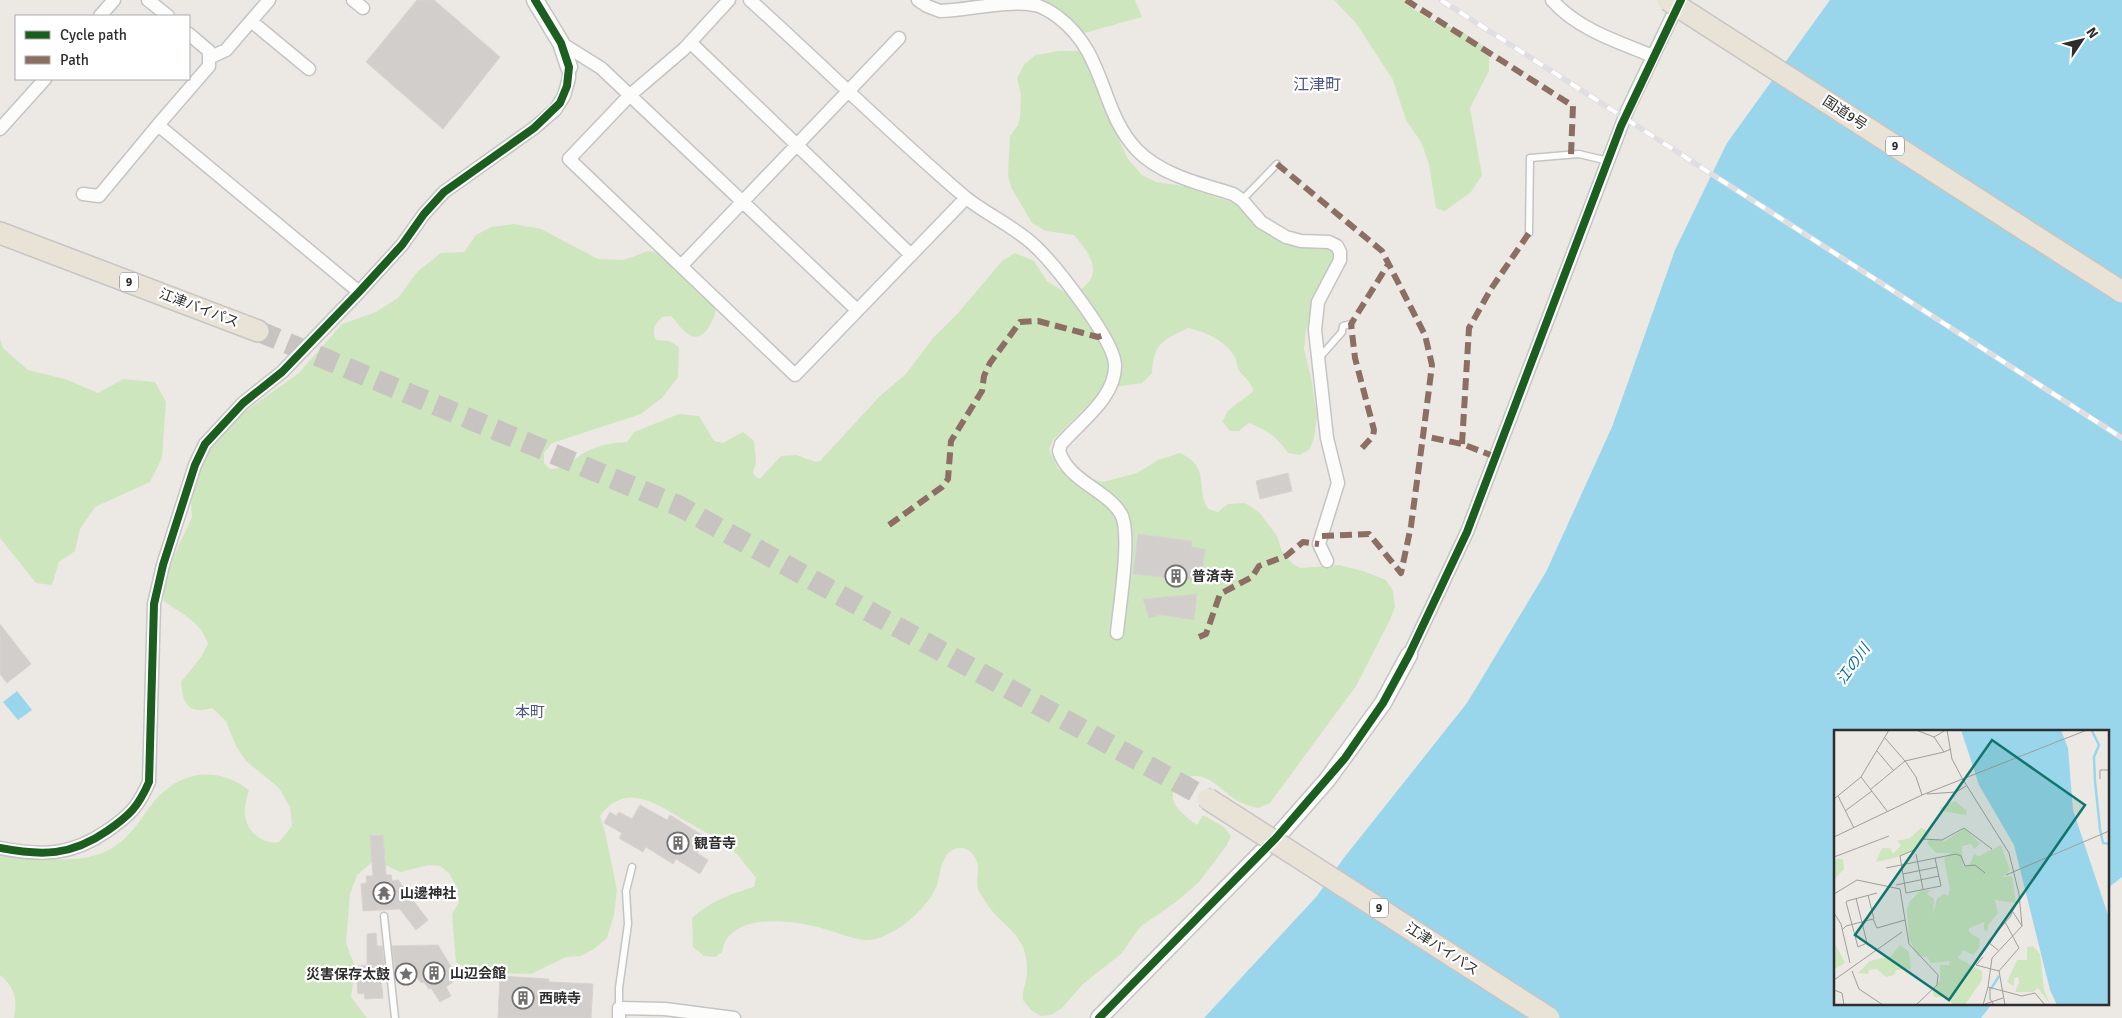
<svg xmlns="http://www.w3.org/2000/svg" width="2122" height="1018" font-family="Signika,'Noto Sans JP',sans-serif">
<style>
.green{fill:#cee6be}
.water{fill:#99d6ec}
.building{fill:#d1cecb;stroke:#d7d4d0}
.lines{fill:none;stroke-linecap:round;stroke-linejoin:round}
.trunk-tunnel{stroke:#c6c3c0;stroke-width:21;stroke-dasharray:21 11;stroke-linecap:butt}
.service-casing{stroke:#c5c4c5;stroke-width:9}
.minor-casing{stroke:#c5c4c5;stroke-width:15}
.tertiary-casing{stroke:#c5c4c5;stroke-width:19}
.trunk-casing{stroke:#c6c5c4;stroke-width:24}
.service{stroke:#fcfcfb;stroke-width:6}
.minor{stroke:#fcfcfb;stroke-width:12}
.tertiary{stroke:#fcfcfb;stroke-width:16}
.trunk{stroke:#e9e2d6;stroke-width:21}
.rail-casing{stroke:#dfdfe1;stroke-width:5.5}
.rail{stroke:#fff;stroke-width:4;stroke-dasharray:11;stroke-linecap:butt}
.trunk-bridge-casing{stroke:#c6c5c4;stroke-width:24;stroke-linecap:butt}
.trunk-bridge{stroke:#e9e2d6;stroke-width:21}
.quiet{stroke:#8d6e63;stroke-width:6;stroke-dasharray:12 6;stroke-linecap:butt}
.cycleway-casing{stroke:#fff;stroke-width:11}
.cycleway{stroke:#1b5e20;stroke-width:8}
.labels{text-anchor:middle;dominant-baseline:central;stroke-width:4.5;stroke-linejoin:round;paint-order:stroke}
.shield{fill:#fff;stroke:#6d6d6d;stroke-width:1}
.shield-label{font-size:12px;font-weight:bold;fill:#2e2e2e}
.street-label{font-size:14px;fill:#2e2e2e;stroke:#fff}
.poi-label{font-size:14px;font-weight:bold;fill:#2e2e2e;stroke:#fff;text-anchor:start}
.water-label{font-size:15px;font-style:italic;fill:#0d6fa3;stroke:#fff}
.neighbourhood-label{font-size:15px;fill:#4d5680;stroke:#fff}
.quarter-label{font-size:16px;fill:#4d5680;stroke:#fff}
.inset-river{fill:none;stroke:#99d6ec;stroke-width:2.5}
.inset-road{fill:none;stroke:#a09e9b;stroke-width:1}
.view{fill:#0f766e;fill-opacity:0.15;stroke:#0f766e;stroke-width:2.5}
.inset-edge{fill:none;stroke:#2e2e2e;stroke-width:2.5}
</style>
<rect width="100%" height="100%" fill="#ece8e4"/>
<path class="green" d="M1040 0H1135L1142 17 1081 34Z
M1334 0H1410L1413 9 1437 23 1460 30 1487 49 1489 57V71L1470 108 1482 175 1471 192 1445 211 1436 208 1429 164 1421 142 1406 120 1393 80 1356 23Z
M1059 51H1079L1091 70 1101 103 1128 159 1142 175 1156 182 1204 189 1215 197 1241 205 1258 227 1338 251 1306 330 1304 349 1311 377 1317 416 1314 437 1310 449 1300 455 1288 453C1277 437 1267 430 1249 423L1239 431H1230L1223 422C1227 405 1242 403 1253 391 1252 383 1245 378 1240 372 1237 367 1237 361 1235 357 1225 340 1205 332 1188 328 1162 341 1154 342 1152 373L1142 383 1105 388 1053 440 1049 449 1058 469 1066 473 1082 472 1092 479 1103 482 1137 473 1158 460 1180 453C1211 467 1195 487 1208 509L1218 512 1228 504 1245 503 1260 513 1277 536 1282 551 1293 564 1300 568 1339 565 1363 571 1386 580 1393 591 1395 607 1389 622 1356 686 1270 803 1258 808C1252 806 1245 805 1240 802 1222 793 1208 769 1186 778 1183 779 1180 783 1177 786 1164 802 1185 816 1197 825L1203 815 1224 827 1231 836 1227 845 1199 882 1176 902 1140 927 1121 954 1083 984 1062 1008 1051 1015 1041 1016 1032 1011 1023 1000C1022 990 1027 981 1027 971 1028 931 999 927 984 899 982 896 979 892 978 889 975 878 982 866 974 856 967 845 953 846 946 856 940 865 940 876 937 885 929 908 890 942 864 940 847 938 830 929 813 926 785 919 728 914 722 952L715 957 704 956 693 947 692 918C709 902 732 893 754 887L756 878C748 868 740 857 731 848 720 838 704 832 691 824 661 807 627 779 600 816L605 832 617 890 614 915 607 938 594 949 581 956 566 957 531 974 472 972 456 962 452 914 459 902 457 887 449 873 440 866 429 865 400 872 385 865 371 863 357 875 350 894 346 943 355 967 351 997 367 1018H14C17 998 16 989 0 975V854C32 857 71 865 102 853 135 840 141 812 163 792 190 769 221 769 249 790 247 797 244 807 245 815 247 832 263 845 279 842L292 826 290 807 279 788 246 761 236 746 226 721 212 708C188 715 183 704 181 682L201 657 208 644C201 622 182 614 164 601L163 587 166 573 192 517 191 504 197 474 209 448 240 415 299 373 342 324 376 312 398 298 418 271 441 253 464 252 476 235 491 227 514 224 541 229 598 259 624 260 648 251 663 254 701 288 716 310C713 323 701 348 684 331 679 326 676 321 671 316L662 317C654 325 652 330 656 340L669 341 679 347 678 377 663 397 641 414 552 443 544 453V463L550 469C568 469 576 455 592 449 603 444 615 443 627 442L634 432 679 414 699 416 714 441 723 443 743 432 754 441 756 462 753 473 756 477 760 479 781 456 796 455 816 462 820 461 880 396 906 374 933 338 959 312 1002 261 1015 253 1034 261 1047 281 1071 296C1105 277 1095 260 1074 235L1046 231 1032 223 1011 187 1008 175 1010 136 1018 125 1020 117 1021 95 1017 78 1024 65 1035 55Z
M0 339 3 348 28 370 65 379 98 393 123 379 155 382 166 402 162 458 150 482 95 507 80 529 75 551 59 562 52 585 36 583 0 538Z"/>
<path class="water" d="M1830 0H2122V877L2108 888V732H1836V1004H1992L1981 1018H1204L1317 896 1343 859 1467 703 1546 572 1612 427 1675 250 1727 143Z
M17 691 32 710 18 720 3 702Z"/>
<path class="building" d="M417 0H434L500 57 443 129 366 62Z
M1288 473 1292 491 1260 499 1256 481Z
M1138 534 1192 541V547L1205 549 1201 581 1133 574Z
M1197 594 1194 620 1161 615 1149 618 1143 599Z
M0 624 31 664 7 683 0 674Z
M640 805 667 820 670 815 707 838 697 853 708 860 700 874 676 859 673 864 646 847 643 852 619 838 622 833 604 823 610 812 616 816 619 812 632 819Z
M383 835 386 875H391L392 881 398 880 428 920 416 930 400 909 363 911 361 884 367 883 366 876H373L370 836Z
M376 933 377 946H382L385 970H380L383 998 365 999 364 993 358 994 357 981H361L358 966 367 965V934Z
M438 945 456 975 451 979 453 982 446 987 451 996 440 1002 431 988 429 989 424 982 421 983 412 970H395L392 946Z
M500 976 549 979V982L593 984 591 1018H498Z"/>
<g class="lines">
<path class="trunk-tunnel" d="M258 331 679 506 1208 799"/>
<g class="service-casing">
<path id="service" d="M1242 200 1277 164
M1529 233 1530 158 1579 154 1608 161
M1319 358 1342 332 1343 326 1351 324
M384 916 395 1018
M619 1008V988L628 924 626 891 632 867"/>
</g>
<g class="minor-casing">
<path id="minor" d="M148 0 168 16
M353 0 363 8
M729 0 684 49 629 96 569 159 795 375 966 198
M750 0C822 65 891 134 965 197 987 215 1016 227 1036 247 1055 265 1115 341 1115 365 1116 397 1081 421 1061 444L1059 451C1068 481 1107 490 1121 514 1132 534 1119 608 1117 633
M918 0 927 6 940 11C969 10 1006 0 1035 5 1044 7 1051 12 1058 17 1107 54 1099 110 1137 150 1161 175 1201 184 1233 194L1242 200 1261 222 1286 237 1301 241 1329 242 1337 246 1340 252V260L1318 302 1315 330 1327 438 1338 483 1319 544 1327 561
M1552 0C1577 29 1618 42 1653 56
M100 16 114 0
M251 21 309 69
M189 34 209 51V66L158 125 359 292
M561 43 601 68 857 310
M691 43 911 255
M211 57 226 50 269 0
M0 129 45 79
M83 194 99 196 158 125
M682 265 899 38
M1409 655 1467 532 1627 111 1679 2
M0 848C42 856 71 856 107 831 130 815 138 807 149 782L154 604 163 565 195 465 205 444 243 403 282 372 359 292 402 245 424 214 444 192 534 128 555 110 564 96 569 78V67
M619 1018V1008L665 1009 734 1018"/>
</g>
<g class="tertiary-casing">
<path id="tertiary" d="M535 0 561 43 569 67
M1099 1018 1276 838 1327 780 1383 703 1409 655"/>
</g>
<g class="trunk-casing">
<path id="trunk" d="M0 233 258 331"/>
</g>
<use href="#service" class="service"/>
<use href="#minor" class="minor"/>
<use href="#tertiary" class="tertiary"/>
<use href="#trunk" class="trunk"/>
<g class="rail-casing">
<path id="rail" d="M1441 0 2122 438"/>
</g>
<use href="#rail" class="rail"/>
<g class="trunk-bridge-casing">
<path id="trunk-bridge" d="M1668 0 2122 292
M1208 799 1549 1018"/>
</g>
<use href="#trunk-bridge" class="trunk-bridge"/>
<path class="quiet" d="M1406 0 1573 106 1571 155
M1277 164 1382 251 1425 335 1432 365 1423 436 1462 444 1496 457
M1462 444 1469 328 1491 289 1529 233
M1362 448 1373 436 1374 430 1355 358 1351 324 1389 263
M889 525 942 487 948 479 951 441 982 391 984 376 990 363 1020 322 1038 321 1098 337 1104 335
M1322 536 1369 534 1401 573 1411 526 1423 436
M1199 637 1206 634 1220 594 1252 577 1259 566 1286 556 1303 542 1319 544"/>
<g class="cycleway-casing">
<path id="cycleway" d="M0 848C42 856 71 856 107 831 130 815 138 807 149 782L154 604 163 565 195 465 205 444 243 403 282 372 359 292 402 245 424 214 444 192 534 128 560 103 567 86 569 67 561 43 535 0
M1099 1018 1276 838 1345 758 1383 703 1409 655 1467 532 1621 126 1681 0"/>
</g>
<use href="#cycleway" class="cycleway"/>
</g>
<defs>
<g id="building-ring" transform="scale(1.125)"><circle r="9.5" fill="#fff" stroke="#706f6e" stroke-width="1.5"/><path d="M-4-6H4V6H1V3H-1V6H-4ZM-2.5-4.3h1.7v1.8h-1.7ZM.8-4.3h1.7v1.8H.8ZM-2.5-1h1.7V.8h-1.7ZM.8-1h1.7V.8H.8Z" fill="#706f6e"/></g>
<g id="temple-ring" transform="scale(1.125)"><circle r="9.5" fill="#fff" stroke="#706f6e" stroke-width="1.5"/><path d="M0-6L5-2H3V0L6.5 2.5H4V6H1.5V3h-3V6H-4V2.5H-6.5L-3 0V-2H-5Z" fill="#706f6e"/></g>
<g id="sight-ring" transform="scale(1.125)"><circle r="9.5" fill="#fff" stroke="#706f6e" stroke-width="1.5"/><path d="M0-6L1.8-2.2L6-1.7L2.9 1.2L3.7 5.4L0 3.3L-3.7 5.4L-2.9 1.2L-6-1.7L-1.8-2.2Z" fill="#706f6e"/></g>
</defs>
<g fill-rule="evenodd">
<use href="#building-ring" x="1176" y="576"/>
<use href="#building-ring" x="678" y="843"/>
<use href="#temple-ring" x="384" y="893"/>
<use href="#building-ring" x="434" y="973"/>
<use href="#sight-ring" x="406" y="974"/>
<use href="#building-ring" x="523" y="998"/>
</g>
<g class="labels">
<g class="shield">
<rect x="1886" y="136.5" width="18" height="19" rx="4"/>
<rect x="120" y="272.5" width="18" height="19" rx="4"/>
<rect x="1370" y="898.5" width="18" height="19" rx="4"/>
</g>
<g class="shield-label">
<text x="1895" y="146">9</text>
<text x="129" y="282">9</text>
<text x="1379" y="908">9</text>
</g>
<g class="street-label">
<text transform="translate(1845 113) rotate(33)">国道9号</text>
<text transform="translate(199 308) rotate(21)">江津バイパス</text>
<text transform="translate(1442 949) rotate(33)">江津バイパス</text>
</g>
<g class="poi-label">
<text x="1192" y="576">普済寺</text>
<text x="694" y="843">観音寺</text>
<text x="400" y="893">山邊神社</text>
<text x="450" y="973">山辺会館</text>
<text x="390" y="974" text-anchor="end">災害保存太鼓</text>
<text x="539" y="998">西暁寺</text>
</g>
<g class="water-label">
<text transform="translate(1853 664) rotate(-54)">江の川</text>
</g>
<g class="neighbourhood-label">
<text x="530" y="712">本町</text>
</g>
<g class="quarter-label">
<text x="1317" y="85">江津町</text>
</g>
</g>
<g transform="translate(1834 730)">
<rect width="275" height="275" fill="#ece8e4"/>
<path d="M121 71 132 80 133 85 106 81 107 77ZM87 98 96 101 94 107 87 110 81 119 64 127 42 132 48 118H56L59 124 67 115 63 111 76 108ZM131 98 146 114 140 119 137 114 128 116 129 136 136 134 140 124 145 126 167 115 176 140 169 147 178 146 182 173 161 170 164 183 154 195V201L150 200V192L135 198V202L146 209 145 218 139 225 129 220 124 228 148 241V250L131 275H119L114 267H100L99 262 106 250V235H115L116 231 97 233 93 227 84 226 75 209 73 180 75 172 86 161 97 160 93 164 100 169 99 184 103 169 110 164 114 166 116 159 110 128 117 123H102L93 113 95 109 111 111ZM4 128 9 130 10 139 0 150V131ZM0 212 11 233 0 239ZM66 215 75 222 77 239 62 240 60 245 52 247 43 239 35 240 34 244 24 243 36 231 57 226ZM199 216 206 224 210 260 216 274 204 258 199 262H181L185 253 184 247 180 248V256L173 252 183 230H193V217Z" fill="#cee6be"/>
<path d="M127 0H227L234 18 239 80 275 188V275H223L216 260 180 115 145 55Z" fill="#99d6ec"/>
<path class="inset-river" d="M258 1 265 15 260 27 261 51 266 99 269 113 275 114M157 259 165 246"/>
<path class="inset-road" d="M82 0 100 7 112 0M113 0 118 29 128 48 175 123 185 164 188 196 158 228 154 257M100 7 110 22 117 19M51 8 71 31 110 22M43 21 59 40M27 47 53 81M266 49V40H275M37 59 71 31 82 47 88 65M93 64 122 62 132 56M4 66 20 98M0 69 27 47 55 0M11 81 38 61M0 107 88 65 253 0M82 124 89 159M0 127 55 106M101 128 107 156 72 163 66 126 82 119 89 109 108 110 130 98 158 119M52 138 122 124 127 126 131 136 141 135 151 143M69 144 103 137M172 145 275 101M62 155 105 146M0 164 23 150 66 159 75 214 104 245 103 255 82 275M34 165 40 189M22 168 33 213 24 217 12 172 13 171 43 163M179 182 188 196M0 183 7 194 16 233M8 200 12 196 39 189 43 198 71 190M164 220 154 212 176 187 182 174M149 227 142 235 165 241M18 241 25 259 49 275M0 250 68 202M156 257V269L160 275M0 260 8 263 10 275M151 274 169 268M149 275 154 257 188 266 201 263 211 275M171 275 165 241 185 218 171 192"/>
<path class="view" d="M158 10 251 75 115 270 21 205Z"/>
<rect width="275" height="275" class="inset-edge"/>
</g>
<rect x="15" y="15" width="175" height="65" fill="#ffffff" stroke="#ababab"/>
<rect x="25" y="31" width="25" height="8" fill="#1b5e20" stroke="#ababab"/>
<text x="60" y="40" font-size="15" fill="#2e2e2e">Cycle path</text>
<rect x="25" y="56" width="25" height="8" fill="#8d6e63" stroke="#ababab"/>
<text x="60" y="65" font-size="15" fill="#2e2e2e">Path</text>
<g transform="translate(2082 40) rotate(55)" stroke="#ffffff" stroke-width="4" paint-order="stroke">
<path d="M0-4L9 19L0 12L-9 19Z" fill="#2e2e2e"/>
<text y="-8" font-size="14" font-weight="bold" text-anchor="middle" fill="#2e2e2e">N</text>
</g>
</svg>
